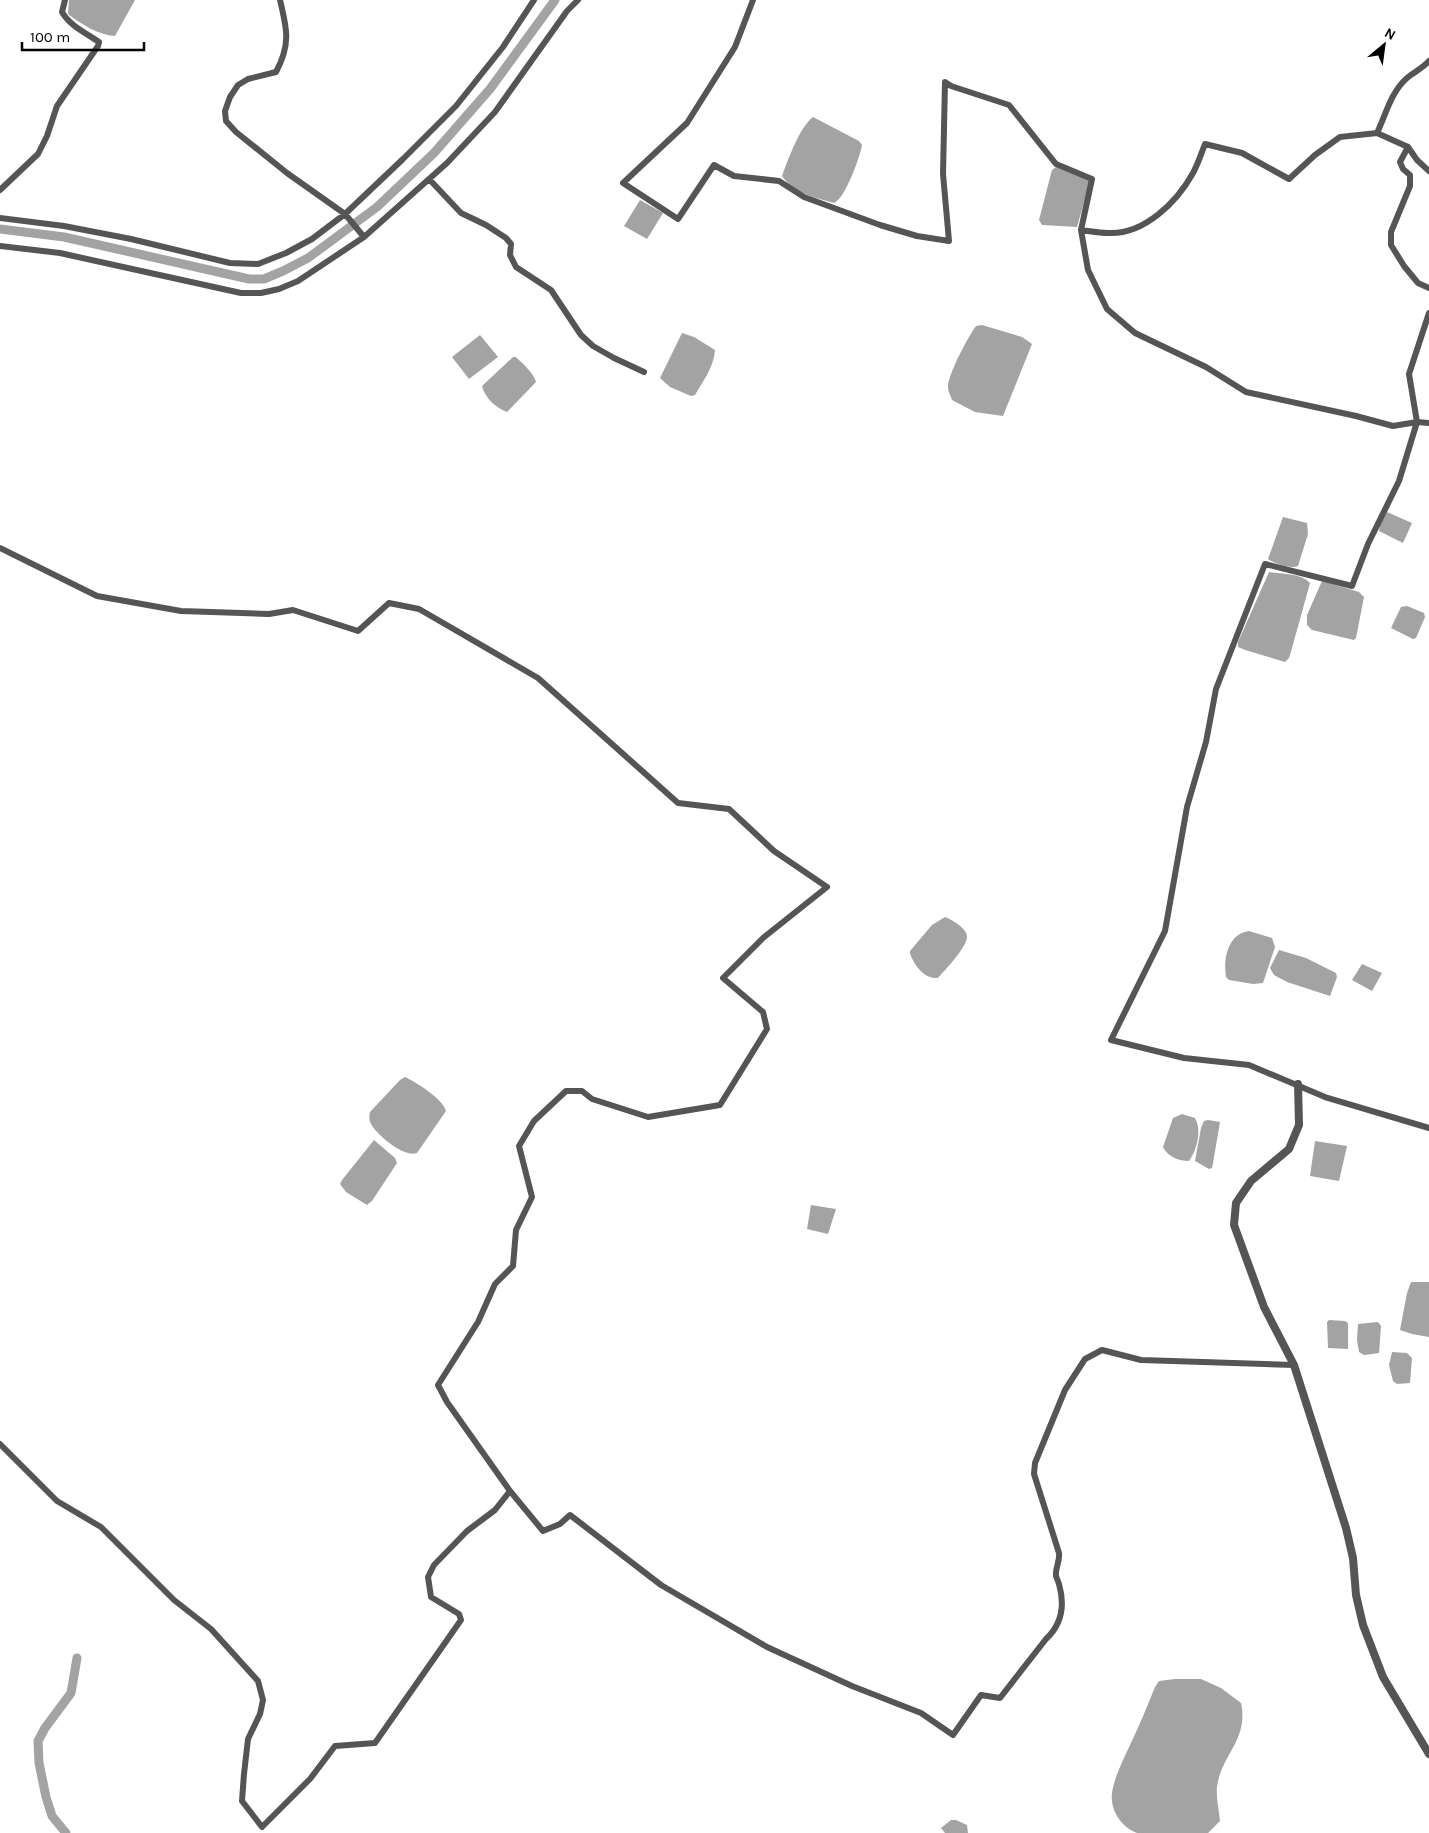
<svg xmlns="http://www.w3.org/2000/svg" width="1429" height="1833" font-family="Karla,sans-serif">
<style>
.water{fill:#a3a3a3}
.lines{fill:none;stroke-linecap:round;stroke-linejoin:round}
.canal{stroke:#a3a3a3;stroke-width:9}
.minor{stroke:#555;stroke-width:6}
.tertiary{stroke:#555;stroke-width:8}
</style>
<rect width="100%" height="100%" fill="#fff"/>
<path class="water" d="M69 0H135L115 36C98 35 81 24 68 14Z
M813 117 859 141 862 145C860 157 845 199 834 203 816 198 793 193 782 176 788 160 799 128 813 117Z
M1056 167 1090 181 1077 227 1042 225 1039 220 1052 170Z
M640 200 663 213 647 239 624 226Z
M982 325 1022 337 1032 344 1003 416 975 412 952 400C951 396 948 392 948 388 947 376 968 337 976 326Z
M682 333 694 337 715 350C714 367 703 381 695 395L691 396 670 387 660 378Z
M480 335 498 357 469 379 452 357Z
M513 357H516C523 364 533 372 536 382L507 412C496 408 485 398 482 386Z
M1387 512 1412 523 1403 543 1379 531 1380 525Z
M1283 517 1307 523 1308 534 1298 566C1290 569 1275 564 1268 559Z
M1269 572C1281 574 1302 573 1310 583L1292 648 1289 658 1285 662 1245 650 1238 647V642Z
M1322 581 1359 592 1364 597 1356 638 1354 640 1312 630 1307 625V615Z
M1407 606 1424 613 1425 617 1416 638 1413 639 1391 628 1401 607Z
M945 917C951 919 968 929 967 937 967 947 945 970 938 978 924 979 915 966 910 954V951L932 925Z
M1249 931 1272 938 1275 947 1263 983 1253 984 1229 980 1226 977C1223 958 1228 934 1249 931Z
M1279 950 1306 958 1336 973 1337 977 1330 996 1287 982 1274 975 1270 968Z
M1362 964 1382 973 1372 991 1352 980Z
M405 1077C416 1082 443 1099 446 1111L417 1153C404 1158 377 1135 371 1124 369 1120 369 1116 370 1112L400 1080Z
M1182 1114 1195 1118C1202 1130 1197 1150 1189 1161 1179 1161 1168 1157 1163 1147L1173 1118Z
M1208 1120 1220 1122 1213 1163 1212 1168 1209 1169 1195 1161 1201 1128 1204 1121Z
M374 1140 395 1158 397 1163 372 1201 367 1205 346 1192 340 1184 342 1180Z
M1315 1141 1347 1146 1339 1181 1310 1176Z
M811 1205 836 1209 828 1234 807 1229Z
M1411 1282H1429V1337L1412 1334 1400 1330 1407 1293Z
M1329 1320 1345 1321 1348 1323V1349L1328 1348 1327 1322Z
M1378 1322 1381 1326 1379 1353 1364 1355 1359 1352 1357 1340 1358 1324Z
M1392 1352 1407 1353 1412 1358 1410 1383 1397 1384 1393 1381 1389 1365Z
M1175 1679H1201L1221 1688 1241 1703C1249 1740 1221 1755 1217 1787 1216 1798 1219 1810 1220 1821L1208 1833H1137C1121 1827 1110 1810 1112 1793 1114 1778 1124 1758 1130 1745 1139 1726 1147 1707 1155 1687L1159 1681Z
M951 1820H956L967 1825 968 1833H945L941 1828Z"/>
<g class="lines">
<path class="canal" d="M0 229 64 237 249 279H264L283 271 308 258 377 207 434 153 490 89 555 0
M66 1833 52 1816 46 1797 39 1763 38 1741 45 1728 71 1693 77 1658"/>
<path class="minor" d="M280 0C287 29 291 44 276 72L248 79 238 85 230 97 225 111 226 121 236 132 287 173 345 214 364 237
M753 0 735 47 687 123 623 183 678 219 714 165 734 176 779 181 804 197 880 225 917 236 949 241 943 174 945 82 951 86 1009 105 1056 164 1092 179 1081 230 1088 270 1107 309 1135 333 1206 367 1246 392 1356 416 1393 426 1417 422 1429 423
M1429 61C1423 68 1414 72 1407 78 1391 92 1386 114 1377 133L1408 147 1400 162 1403 169 1410 175V186L1391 232V245L1404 266 1418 283 1429 288
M1408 147 1417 160 1429 171
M429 179 461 213 486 225 506 238 511 244 510 255 516 267 551 290 581 335 593 346 614 358 644 372
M0 190 38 154 47 136 57 106 98 46 99 42C86 33 70 26 62 12L65 0
M0 218 64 226 131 239 230 263 258 264 286 253 312 239 345 214 403 159 456 106 503 47 534 0
M1081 230C1089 231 1099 233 1108 233 1144 235 1177 202 1193 173 1198 164 1201 154 1205 144L1242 153 1289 179 1315 155 1340 137 1377 133
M0 246 60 253 241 293H261L279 289 298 281 364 237 447 163 495 112 567 11 578 0
M1429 313 1409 374 1417 422 1399 481 1368 544 1352 586 1265 564 1216 689 1206 742 1187 807 1165 931 1111 1040 1184 1058 1249 1065 1325 1097 1429 1128
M0 548 97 596 181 611 269 614 293 610 358 631 389 603 419 609 538 678 678 803 729 809 774 851 827 887 763 938 723 978 763 1012 767 1029 720 1105 648 1117 592 1099 582 1091H566L534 1121 519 1146 532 1197 516 1230 513 1266 495 1284 478 1322 438 1385 447 1402 510 1491 543 1531 560 1524 570 1515 661 1585 767 1647 852 1686 921 1713 953 1735 981 1695 1000 1698 1046 1639C1062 1624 1065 1605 1059 1584 1058 1581 1057 1579 1056 1576 1055 1568 1060 1562 1059 1553L1034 1474 1035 1463 1065 1390 1085 1359 1102 1350 1141 1360 1294 1365
M0 1444 57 1501 101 1527 174 1600 211 1629 258 1681 263 1700 260 1714 248 1739 244 1774 242 1801 262 1827 310 1779 335 1746 375 1743 461 1620 459 1614 431 1597 428 1577 434 1565 467 1531 495 1510 510 1491"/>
<path class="tertiary" d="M1298 1084 1299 1125 1289 1149 1251 1181 1236 1203 1234 1225 1264 1307 1294 1365 1346 1528 1353 1558 1356 1595 1363 1625 1383 1677 1429 1754"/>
</g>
<g transform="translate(1384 45) rotate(29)" stroke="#ffffff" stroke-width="4" paint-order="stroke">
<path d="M0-4L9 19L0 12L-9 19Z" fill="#000000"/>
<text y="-8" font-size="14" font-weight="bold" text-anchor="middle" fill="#000000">N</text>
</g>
<path d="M22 42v8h122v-8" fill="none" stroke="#000000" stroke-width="2.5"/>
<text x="30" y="42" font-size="15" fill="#000000" stroke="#ffffff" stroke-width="4" paint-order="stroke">100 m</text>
</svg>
